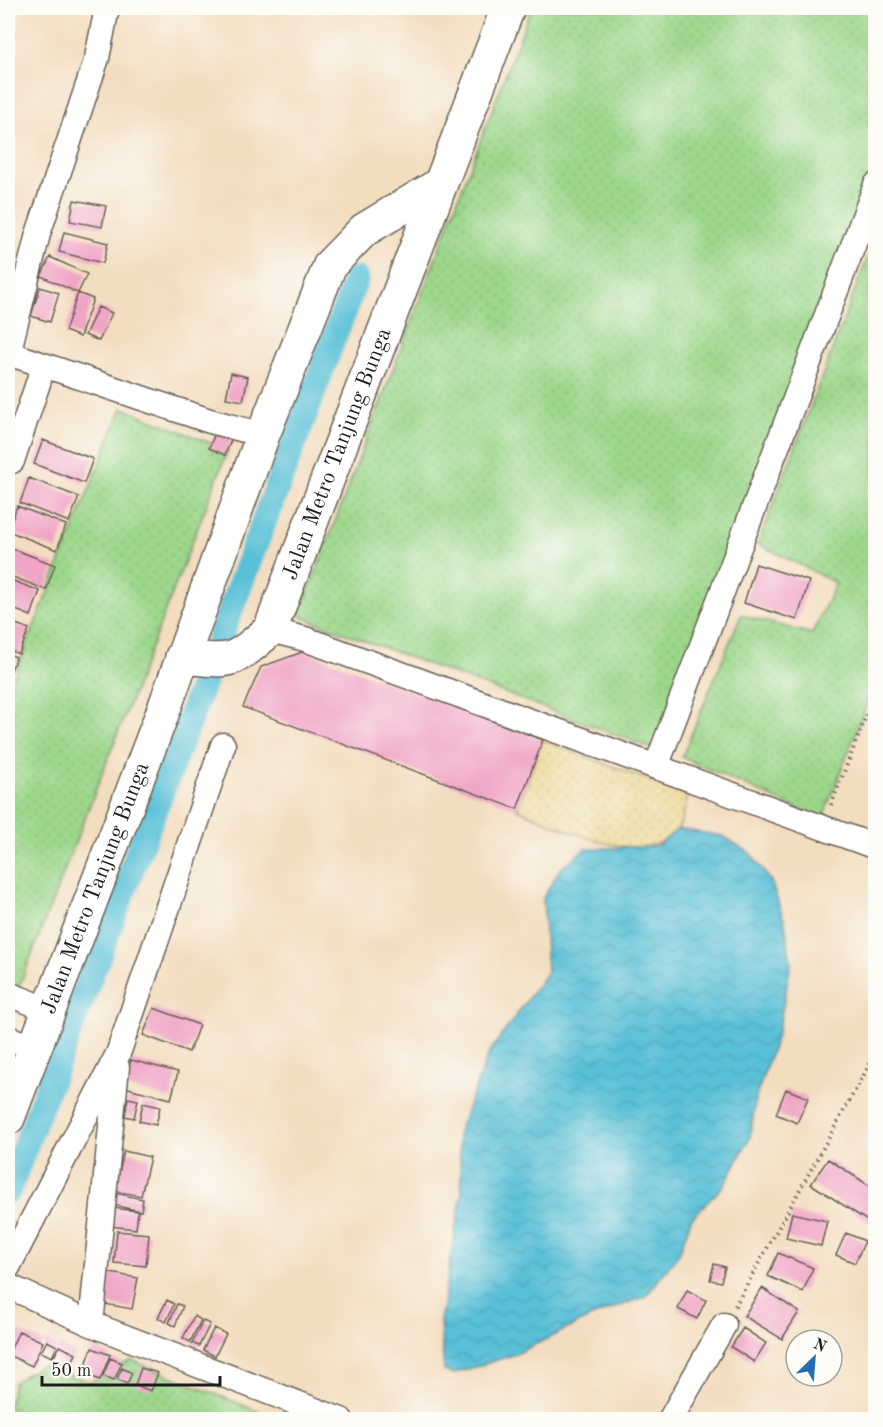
<svg xmlns="http://www.w3.org/2000/svg" width="883" height="1427" font-family="'Old Standard TT',serif">
<style>
.grass{fill:url(#grass-dots);stroke:#5c7a54;stroke-width:1.5}
.sand{fill:url(#sand-dots);stroke:#857b5d;stroke-width:1.5}
.water{fill:url(#water-waves);stroke:#3a6e7a;stroke-width:1.5}
.lines{fill:none;stroke-linecap:round;stroke-linejoin:round}
.canal{stroke:#59c0d7;stroke-width:26}
.building{fill:#f0a5c6}
.street-casing{stroke:#676055;stroke-width:27}
.secondary-casing{stroke:#676055;stroke-width:36}
.path{stroke:#676055;stroke-width:4;stroke-dasharray:1.5 4.5;stroke-linecap:butt}
.street{stroke:#fff;stroke-width:24}
.secondary{stroke:#fff;stroke-width:33}
.labels{text-anchor:middle;dominant-baseline:central;stroke-width:5;stroke-linejoin:round;paint-order:stroke}
.street-label{font-size:22px;fill:#1c1c1c;stroke:#fdfcf7}
</style>
<defs>
<pattern id="grass-dots" width="8" height="8" patternUnits="userSpaceOnUse" patternTransform="scale(1.5)"><rect width="8" height="8" fill="#9cd78b"/><path d="M2 2h.1M6 6h.1" fill="none" stroke="#86b877" stroke-width="1.8" stroke-linecap="round"/></pattern>
<pattern id="sand-dots" width="8" height="8" patternUnits="userSpaceOnUse" patternTransform="scale(1.5)"><rect width="8" height="8" fill="#eeda9e"/><path d="M2 2h.1M6 6h.1" fill="none" stroke="#ccba88" stroke-width="1.8" stroke-linecap="round"/></pattern>
<pattern id="water-waves" width="16" height="10" patternUnits="userSpaceOnUse" patternTransform="scale(1.5)"><rect width="16" height="10" fill="#59c0d7"/><path d="M0 5q4-4 8 0t8 0" fill="none" stroke="#4da4b8"/></pattern>
</defs>
<rect width="100%" height="100%" fill="#fdfcf7"/>
<filter id="ink" filterUnits="userSpaceOnUse"><feTurbulence type="fractalNoise" baseFrequency=".0167" numOctaves="2"/><feDisplacementMap in="SourceGraphic" scale="12" xChannelSelector="R" yChannelSelector="G"/><feConvolveMatrix kernelMatrix="1 2 1 2 8 2 1 2 1" color-interpolation-filters="sRGB"/></filter>
<filter id="wash" filterUnits="userSpaceOnUse"><feTurbulence type="fractalNoise" baseFrequency=".008" numOctaves="4" result="noise"/><feDisplacementMap in="SourceGraphic" scale="24" xChannelSelector="R" yChannelSelector="G"/><feGaussianBlur stdDeviation="1.35" result="paint"/><feColorMatrix in="noise" values="0 0 0 0 0 0 0 0 0 0 0 0 0 0 0 0 0 1.4 0 .05"/><feComposite in="paint" operator="in"/></filter>
<g filter="url(#wash)">
<rect width="100%" height="100%" fill="#f3ddbf"/>
<path class="grass" d="M531 8H875V164L654 749 299 616Z
M875 238V683L822 820 682 757 741 615 812 634 836 583 758 544Z
M122 408 228 450 19 987 8 983V691Z
M131 1360 277 1419H25L8 1407 14 1382 41 1365 91 1382Z"/>
<path class="sand" d="M543 740 688 795C685 805 683 823 677 830 641 872 559 825 517 809Z"/>
<path class="water" d="M678 829 723 836 750 853 771 881 785 923 791 963 778 1032 756 1097 750 1137 725 1184 691 1219 679 1254 646 1296 591 1317 516 1354 453 1374 444 1371 440 1321 462 1192 458 1132 489 1053 547 972 543 898 560 869 585 849 657 846Z"/>
<g class="lines">
<path class="canal" d="M219 640 356 279
M8 1191 204 681"/>
</g>
<g id="blocks">
<path class="building" d="M74 200 106 206 102 227 70 221Z
M64 232 108 243 103 263 59 252Z
M50 257 87 274 78 293 41 276Z
M40 287 59 293 50 322 31 316Z
M78 293 93 299 80 337 65 331Z
M98 307 112 313 99 341 85 335Z
M231 373 248 377 243 401 226 398Z
M218 426 234 433 225 455 209 448Z
M43 440 93 459 84 483 34 464Z
M29 478 79 497 69 522 20 503Z
M17 506 66 525 57 550 8 531Z
M8 547 55 565 46 590 8 575Z
M756 564 809 581 797 620 744 603Z
M8 579 40 591 31 616 8 607Z
M8 621 29 629 19 654 8 650Z
M305 651 543 740 517 809 243 707 261 667Z
M8 654 16 657 8 679Z
M154 1008 199 1025 189 1052 143 1035Z
M131 1060 178 1072 171 1099 124 1087Z
M786 1089 808 1098 797 1123 776 1114Z
M128 1098 138 1100 134 1118 125 1116Z
M143 1103 160 1107 156 1125 139 1121Z
M124 1151 150 1157 141 1196 115 1191Z
M828 1159 876 1190V1218L872 1224 811 1184Z
M115 1193 143 1199 141 1211 112 1205Z
M111 1208 138 1211 136 1229 109 1226Z
M792 1213 827 1221 821 1246 786 1238Z
M117 1231 149 1234 146 1266 114 1263Z
M846 1233 865 1241 855 1263 836 1255Z
M778 1253 813 1268 803 1292 768 1276Z
M714 1264 725 1267 721 1282 710 1280Z
M105 1272 138 1278 132 1309 99 1303Z
M762 1288 799 1312 782 1339 744 1316Z
M687 1290 706 1300 697 1319 678 1309Z
M167 1300 174 1304 166 1322 158 1318Z
M177 1304 183 1306 175 1326 169 1323Z
M194 1316 201 1320 190 1342 183 1338Z
M203 1321 210 1324 199 1346 192 1343Z
M214 1328 226 1334 215 1356 203 1350Z
M743 1328 766 1343 754 1362 731 1347Z
M19 1331 43 1342 32 1366 8 1355Z
M47 1341 57 1346 52 1357 41 1352Z
M60 1346 76 1354 69 1367 53 1358Z
M92 1348 110 1355 100 1380 83 1373Z
M110 1358 122 1363 114 1380 103 1376Z
M122 1368 132 1373 127 1384 117 1379Z
M141 1368 158 1373 151 1391 135 1385Z"/>
</g>
</g>
<g filter="url(#ink)">
<use href="#blocks" fill-opacity="0" stroke="#676055" stroke-width="1.5"/>
<g class="lines">
<g class="street-casing">
<path id="street" d="M8 353 210 421 263 435
M8 354 38 234 97 58 107 8
M8 459 12 461 39 380
M270 630 305 639 876 847
M656 767 876 185
M8 994 50 1010
M8 1038 35 1048
M117 1067 91 1324 341 1420
M8 1267 118 1054 223 745
M8 1286 91 1324
M670 1420 724 1325"/>
</g>
<g class="secondary-casing">
<g id="secondary">
<path id="s1" d="M182 657C234 662 230 664 270 630L508 8"/>
<path id="s2" d="M8 1118 164 709 263 435 330 265 364 230 439 185"/>
</g>
</g>
<path class="path" d="M831 805 876 691
M735 1306 876 1053"/>
<use href="#street" class="street"/>
<use href="#secondary" class="secondary"/>
</g>
</g>
<g class="labels">
<g class="street-label">
<text stroke="none"><textPath href="#s1" startOffset="286">Jalan Metro Tanjung Bunga</textPath></text>
<text stroke="none"><textPath href="#s2" startOffset="246">Jalan Metro Tanjung Bunga</textPath></text>
</g>
</g>
<rect width="883" height="1427" fill="none" stroke="#fdfcf7" stroke-width="30"/>
<g transform="translate(814 1358) rotate(25)"><circle r="28" fill="#fdfcf7" stroke="#a3a29f" stroke-width="1.5"/>
<path d="M0-4.5L10 22L0 15L-10 22Z" fill="#1f6fb2"/>
<text y="-9" font-size="16" font-weight="bold" text-anchor="middle" fill="#1c1c1c">N</text>
</g>
<path d="M42 1376v9h178v-9" fill="none" stroke="#1c1c1c" stroke-width="3"/>
<text x="51" y="1376" font-size="18" fill="#1c1c1c" stroke="#fdfcf7" stroke-width="4.5" paint-order="stroke">50 m</text>
</svg>
